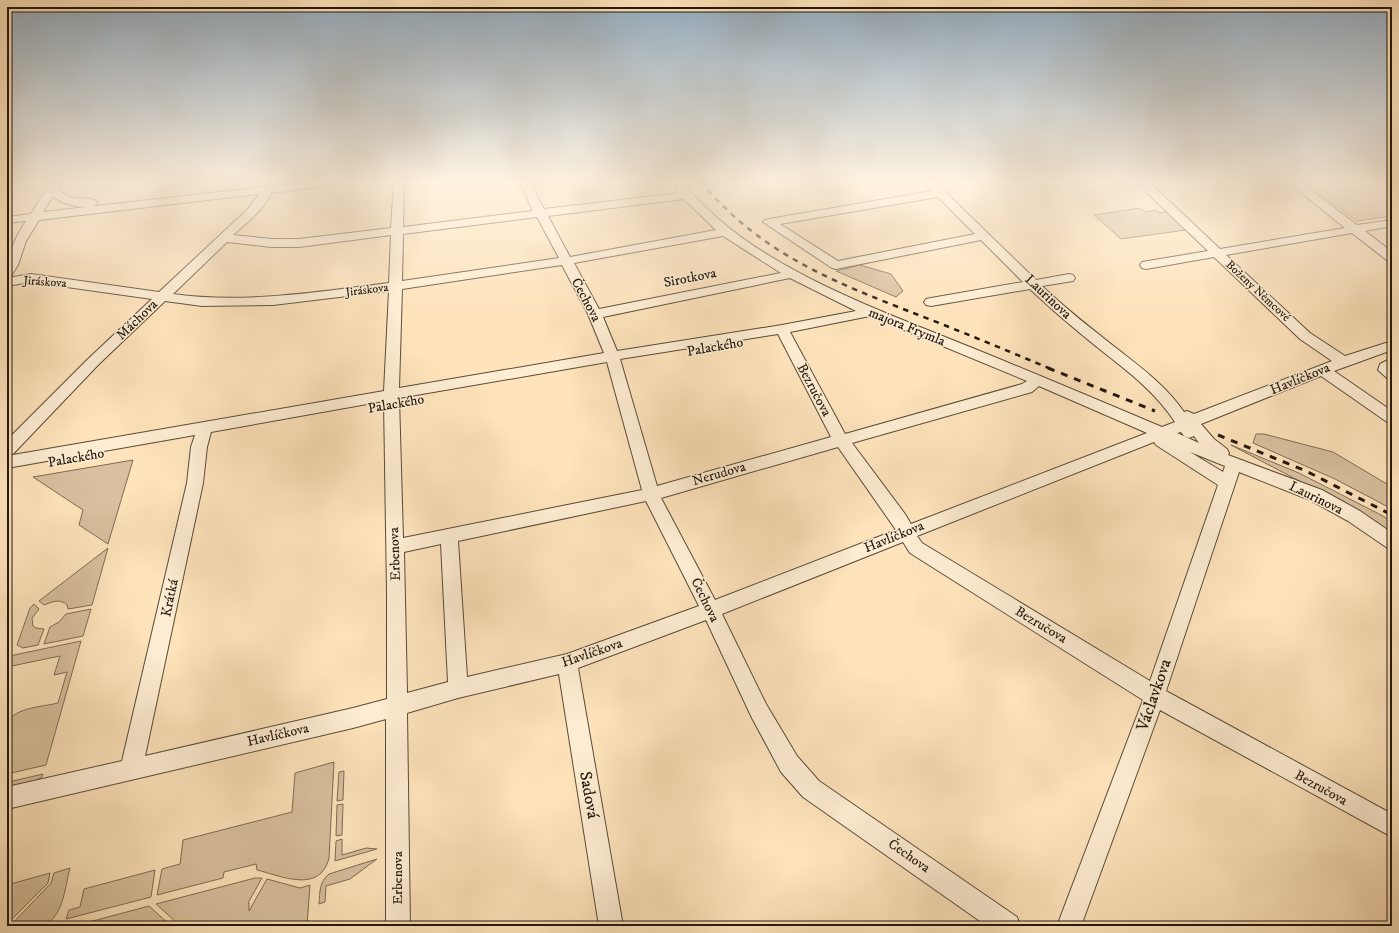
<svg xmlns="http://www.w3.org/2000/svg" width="1399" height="933" font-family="'IM FELL DW Pica',serif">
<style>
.green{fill:#d9c09e;stroke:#7e6c56}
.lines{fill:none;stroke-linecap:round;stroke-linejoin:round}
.minor-casing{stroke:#594b39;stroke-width:2}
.minor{fill:#feedd3;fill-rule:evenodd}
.rail-far1{stroke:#22180e;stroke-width:2.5;stroke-dasharray:5.5 5.5;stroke-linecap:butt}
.rail{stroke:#22180e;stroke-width:3;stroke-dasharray:7 7;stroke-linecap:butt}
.labels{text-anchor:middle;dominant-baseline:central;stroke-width:3;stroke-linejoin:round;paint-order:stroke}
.far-street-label{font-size:12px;fill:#22180e;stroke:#feedd3}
.street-label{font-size:14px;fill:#22180e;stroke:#feedd3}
.near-street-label{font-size:17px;fill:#22180e;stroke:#feedd3}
</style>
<rect width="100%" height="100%" fill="#fee3bb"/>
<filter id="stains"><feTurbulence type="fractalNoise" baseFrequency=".005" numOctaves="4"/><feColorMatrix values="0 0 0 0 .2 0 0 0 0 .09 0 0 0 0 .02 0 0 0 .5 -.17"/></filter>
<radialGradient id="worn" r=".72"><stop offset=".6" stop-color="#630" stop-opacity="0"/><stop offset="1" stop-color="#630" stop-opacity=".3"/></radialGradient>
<path class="green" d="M1303 182H1392V216L1357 221Z
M1140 208 1145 212 1156 210 1161 213 1167 212 1186 230 1121 239 1094 215Z
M860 265 891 274 903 291 896 297 836 271Z
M1256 434H1264L1333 452 1392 487V509L1335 479 1253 443Z
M1231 445 1299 473 1383 516 1392 522V535L1358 512Z
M133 460 108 544 79 525 83 510 33 477Z
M108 548 92 605 68 609 67 605C60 598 52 602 44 605L39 601Z
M34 604 39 609 32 618 33 626 36 628 44 629 38 645 23 648 17 645 30 608Z
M91 609 83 636 44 644 50 627 59 622 66 614Z
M81 641 46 765 7 774V722C17 707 42 707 58 703L67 672 54 675 60 656 7 667 10 658 14 655Z
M334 762 329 858C320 894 281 876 257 870L256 864 224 872 223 878 157 895 162 869 180 864 183 840 292 812 295 773Z
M344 771 343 800 337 801 339 772Z
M43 774 42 777 24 787 7 789 9 784 13 781Z
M343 804 342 835 336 836 337 805Z
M342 839V855L366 848 377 849 335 861 336 841Z
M377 859 350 879 326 886 325 902 319 904C320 892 319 882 329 874Z
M70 868C65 886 63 923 39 926 29 927 19 926 10 926L51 883 54 873Z
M155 870 151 897 66 919 69 910 80 907 84 889Z
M50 873 48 883 7 924V885Z
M255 878H262L248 903H249V911L267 879 300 888 310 885 307 926H173L174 924 177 923 156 904Z
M149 906 171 926H74Z"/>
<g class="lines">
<g class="minor-casing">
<path id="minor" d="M51 182H61L59 187C68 207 89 192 98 203 90 212 60 204 53 196L43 212 308 182H341L340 184 336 185 271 193C267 207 244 225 233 235L272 239H299L391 228 394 182H404L403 227 533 211 520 182H530L544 209 679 193 672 182H683C747 265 875 308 970 347 1034 373 1098 400 1162 427L1175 422C1156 393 1129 372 1102 351 1077 331 1053 311 1030 289L931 306 926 305 924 302 926 299 931 298 1023 282 981 240 836 269 832 268 763 222 765 220 769 219 932 191 924 182H935L1036 280 1069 274 1073 275 1075 278 1073 281 1042 286C1067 310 1093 330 1120 351 1143 369 1167 387 1184 412L1187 411 1194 414 1332 361 1300 339 1214 257 1146 269 1142 268 1140 265 1142 262 1208 251 1141 187 1139 182H1149L1220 249 1345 228 1288 182H1300L1357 225 1392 220V226L1365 231 1392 252V262L1388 261 1352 233 1226 255 1310 333 1345 356 1392 341V350L1334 371 1392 411V423L1387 422 1321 376 1201 424 1214 439 1227 449 1229 453 1228 455 1322 490 1360 511 1392 533V549L1386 547 1348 521 1310 500 1239 472 1166 691 1392 814V837L1160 710 1081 926H1057L1143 700 910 553 903 542 722 614 766 704 797 756 819 781 1017 917 1020 926H987L803 797 781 772 752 718 706 620 578 668 623 926H599L559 674 458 698 407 713 410 926H386V719L353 728 7 809V787L122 761 187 483 191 447 195 435 7 468V456L384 391 389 291 273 305 202 306 165 301 98 365 13 454 7 456V440L88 359 152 299 31 282 7 286V278L31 274 159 292 247 210 259 194 39 220 26 241 18 265 11 276 7 277C7 254 14 240 26 221L7 223V217L31 214ZM938 197 975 234 838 261 780 224ZM684 199 716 230 570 257 548 216ZM537 217 559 258 402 281 403 234ZM391 235 389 283C317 292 245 304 173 294L227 242 272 247H299ZM723 236 781 273 599 309 574 263ZM562 265 588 314 604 353 399 388 402 289ZM790 278 856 311 782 325 617 351 603 317ZM870 316 1027 381 1022 384 845 434 790 332ZM778 334 831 437 657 486 620 359ZM607 362 642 490 403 538 399 398ZM1039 386 1147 433 911 524 905 514 852 443 1032 392ZM384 401 387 592V699L353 708 145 756 203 483 207 447 211 432ZM1181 432 1184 436 1189 438 1194 436 1199 443 1177 433ZM1154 442 1156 445 1218 485 1150 681 922 543 917 536ZM838 447 896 530 715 600 661 498ZM1190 452 1225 466 1223 472ZM646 501 699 606 567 654 467 677 458 541ZM441 544 448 682 407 693 404 552Z
M1392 358V380L1387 378 1378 370 1380 364Z"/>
</g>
<use href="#minor" class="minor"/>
<path class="rail-far1" d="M700 182C717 200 733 217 753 232 801 270 865 294 921 316 965 333 1008 351 1051 369"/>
<path class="rail" d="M1048 368 1155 411
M1218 435 1306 471 1392 515"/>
</g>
<linearGradient id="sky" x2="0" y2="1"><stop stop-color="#93abbe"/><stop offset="0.58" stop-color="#fff2e0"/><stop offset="1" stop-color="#fff2e0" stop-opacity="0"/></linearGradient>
<rect width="1399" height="313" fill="url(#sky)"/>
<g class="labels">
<g class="far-street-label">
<text transform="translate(45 282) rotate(4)">Jiráskova</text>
<text transform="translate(367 290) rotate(-7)">Jiráskova</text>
<text transform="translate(1258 291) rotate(43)">Boženy Němcové</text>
</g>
<g class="street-label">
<text transform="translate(690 278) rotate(-11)">Sirotkova</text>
<text transform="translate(1048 297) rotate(43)">Laurinova</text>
<text transform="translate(586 300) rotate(62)">Čechova</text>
<text transform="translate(137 320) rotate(-44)">Máchova</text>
<text transform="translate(907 327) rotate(22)">majora Frymla</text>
<text transform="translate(715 347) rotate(-10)">Palackého</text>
<text transform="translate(1300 379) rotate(-22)">Havlíčkova</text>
<text transform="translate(814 390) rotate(62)">Bezručova</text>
<text transform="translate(396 404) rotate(-10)">Palackého</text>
<text transform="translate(76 458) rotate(-10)">Palackého</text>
<text transform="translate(719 474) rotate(-16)">Nerudova</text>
<text transform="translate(1316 498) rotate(26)">Laurinova</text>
<text transform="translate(894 537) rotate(-22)">Havlíčkova</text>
<text transform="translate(395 554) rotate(-92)">Erbenova</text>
<text transform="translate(170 598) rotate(-78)">Krátká</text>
<text transform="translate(705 600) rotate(64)">Čechova</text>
<text transform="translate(1041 625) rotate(31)">Bezručova</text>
<text transform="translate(592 653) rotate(-19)">Havlíčkova</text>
<text transform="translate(278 735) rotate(-13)">Havlíčkova</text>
<text transform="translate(1321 788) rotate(29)">Bezručova</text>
<text transform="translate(909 856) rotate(35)">Čechova</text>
<text transform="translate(398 878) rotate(-90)">Erbenova</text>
</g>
<g class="near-street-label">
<text transform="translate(1154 695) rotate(-71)">Václavkova</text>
<text transform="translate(589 795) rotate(80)">Sadová</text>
</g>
</g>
<rect width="1399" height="933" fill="none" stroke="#fee3bb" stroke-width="24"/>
<rect x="8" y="8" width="1383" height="917" fill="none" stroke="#22180e" stroke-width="2"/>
<rect x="12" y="12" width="1375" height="909" fill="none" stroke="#22180e"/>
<rect width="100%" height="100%" filter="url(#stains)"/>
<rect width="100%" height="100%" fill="url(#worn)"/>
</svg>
